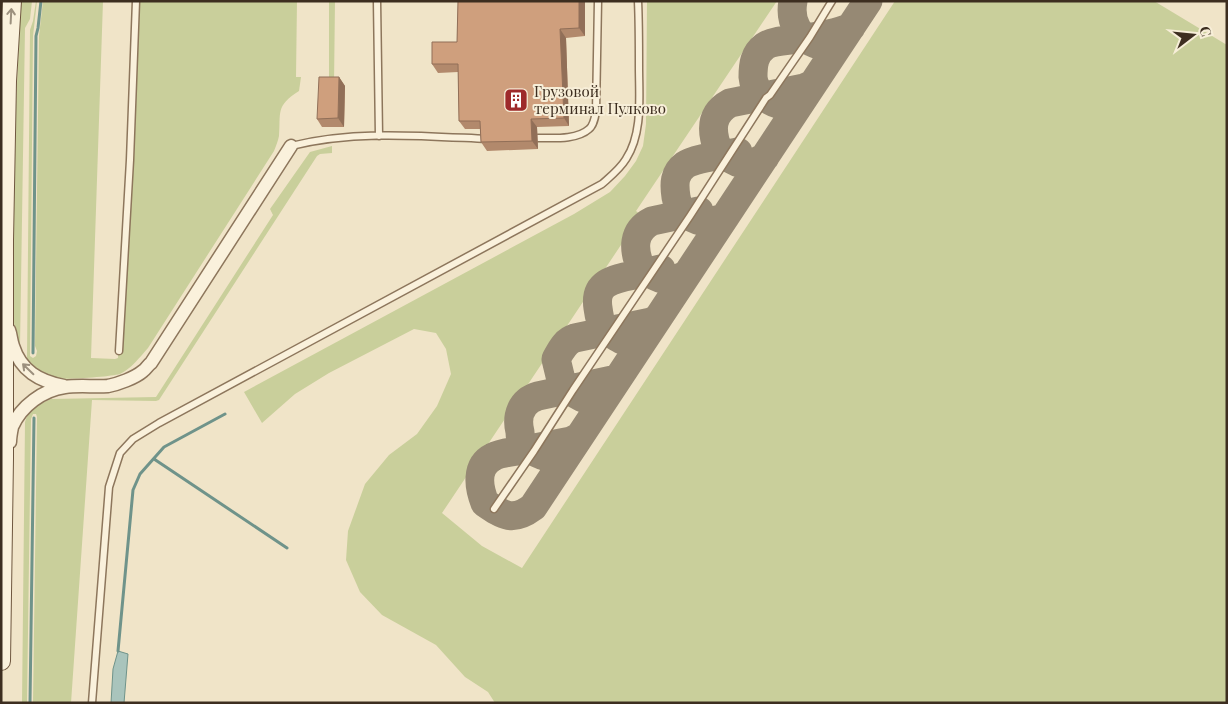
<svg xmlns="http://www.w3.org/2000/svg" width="1228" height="704" font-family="'Playfair Display',serif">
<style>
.green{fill:#c9cf9b}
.water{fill:#a9c4bc;stroke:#6f938a}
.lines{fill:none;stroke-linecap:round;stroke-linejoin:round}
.stream{stroke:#6f938a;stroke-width:3}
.taxiway{stroke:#968974;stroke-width:29}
.lane-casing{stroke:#8d765c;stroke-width:9}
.street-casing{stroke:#8d765c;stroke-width:15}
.secondary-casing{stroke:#6f573f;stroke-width:20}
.lane{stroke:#faf1dc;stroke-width:6}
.street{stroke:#faf1dc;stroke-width:12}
.secondary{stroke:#faf1dc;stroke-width:18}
.wall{fill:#b2896c}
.shaded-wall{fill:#916f58}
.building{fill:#cf9f7d;stroke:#916f58}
.oneway{stroke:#9c907e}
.labels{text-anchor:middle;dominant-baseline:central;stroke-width:4;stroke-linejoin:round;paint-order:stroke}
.poi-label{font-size:15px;fill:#3d2e20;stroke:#f7eed8;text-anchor:start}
</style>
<rect width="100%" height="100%" fill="#f0e4c8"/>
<path class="green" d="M21 1H32L30 19 25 28 20 347 12 315 16 104Z
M36 1H37L33 36 30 356 33 358 36 356 37 351 35 346 39 36 43 1H103L91 358 115 359 118 358 140 1H297L296 77H301L299 91C275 106 281 113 279 136 278 141 276 146 274 151L148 348C140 357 131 369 120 374 109 377 56 381 46 377 38 374 31 366 27 359L30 30 33 21Z
M329 1H335L334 85 320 77H329Z
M647 1H777L636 211 641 215 442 513 482 546 522 568 895 1H1154L1227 45V703H495L488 692 465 677 436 645 382 615 360 592 346 560 348 531 365 484 389 455 417 434 437 406 451 374 446 349 436 333 414 329 329 373 295 394 262 423 244 392 574 214 610 192 625 176 636 161 643 146 646 124Z
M332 146V153L320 154 317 156 159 400 156 401 92 400 71 703H33L37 417 36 414H33L31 419 27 703H22L25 422 28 413 33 407 51 399 156 397 273 215 270 209 310 152Z"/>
<path class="water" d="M118 651 128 654 124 703H111L113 669Z"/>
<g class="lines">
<path class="stream" d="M33 353 36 36 38 28 41 1
M154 459 287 548
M118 651 133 490 140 474 164 447 225 414
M30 703 34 418"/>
<path class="taxiway" d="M793 1C789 22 799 39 819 45
M778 104C766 100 754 91 753 77 753 65 754 54 765 46 774 40 788 41 799 39 816 37 836 34 851 27
M765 157C743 170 736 163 718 150 711 131 710 114 730 103L804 88 813 84
M725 217C711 223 701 224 688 215 685 213 681 211 679 208 677 205 677 200 676 197 674 184 674 173 685 165 695 158 725 155 738 152
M687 274C669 285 658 279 641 268 633 250 632 231 652 221L699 211
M622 340C603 329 601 330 598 308 594 282 614 279 635 275 644 273 652 271 661 269
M583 398 572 392 562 384 556 359C561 350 565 341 575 338L651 322 657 319
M579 437 571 441C555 444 540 447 524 450 514 452 502 452 493 457 475 466 479 488 485 503 504 516 513 522 533 507L868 1
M544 456C537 453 528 450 523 443 521 440 520 435 520 432 516 416 521 401 538 396L617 379"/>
<g class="lane-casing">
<path id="lane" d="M377 1 379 136
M538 138C553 138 577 140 589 129 594 125 595 117 596 111L598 1
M291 146C355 130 422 136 487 139
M119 351 130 160 136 1
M494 509 534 451 573 390 690 216 766 98 770 95 810 37 832 1
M92 703 109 487 120 453 133 439 159 423 602 184C611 176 620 169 626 159 643 133 639 97 639 67 639 45 639 23 638 1"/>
</g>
<g class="street-casing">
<path id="street" d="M9 330C11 335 11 341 13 346 21 371 39 381 64 386
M10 442C10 437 11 432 12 427 21 406 43 390 65 387 79 385 94 387 108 386 118 384 135 378 143 371 146 369 148 365 151 363L291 146"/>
</g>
<g class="secondary-casing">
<path id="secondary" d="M1 661 4 458V240L7 81 12 1"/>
</g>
<use href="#lane" class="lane"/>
<use href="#street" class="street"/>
<use href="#secondary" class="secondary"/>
</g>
<path class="wall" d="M458 1H585V36L566 38 569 126 537 127 538 149 487 151 481 142 480 129H465L459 121 458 72 438 73 432 64 457 42Z
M339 77 345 86 344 127H322L317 119Z"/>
<path class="shaded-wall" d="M579 1H585V36L579 28Z
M560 29 566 38 569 126 564 118Z
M339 77 345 86 344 127 338 118Z
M531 119 537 127 538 149 532 141Z"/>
<path class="building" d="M458 1H579V28L560 29 564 118 531 119 532 141 481 142 480 121H459L458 64H432V42H457Z
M319 77H339L338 118 317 119Z"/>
<defs><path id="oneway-shaft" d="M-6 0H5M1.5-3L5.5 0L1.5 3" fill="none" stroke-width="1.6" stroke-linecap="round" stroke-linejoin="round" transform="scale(1.25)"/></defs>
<g class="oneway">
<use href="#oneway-shaft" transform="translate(11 16) rotate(-87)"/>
<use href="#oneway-shaft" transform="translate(28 369) rotate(-136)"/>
</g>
<defs>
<g id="building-square" transform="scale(1.25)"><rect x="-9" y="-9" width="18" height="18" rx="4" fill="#9e2a2b" stroke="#f7eed8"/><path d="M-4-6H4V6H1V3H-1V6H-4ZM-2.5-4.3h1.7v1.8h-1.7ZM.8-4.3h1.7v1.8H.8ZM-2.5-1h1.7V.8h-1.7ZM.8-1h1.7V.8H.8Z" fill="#fff"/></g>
</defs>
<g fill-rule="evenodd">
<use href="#building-square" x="516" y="100"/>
</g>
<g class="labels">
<g class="poi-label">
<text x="534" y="91">Грузовой<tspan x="534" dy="17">терминал Пулково</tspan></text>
</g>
</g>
<rect width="1228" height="704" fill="none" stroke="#3d2e20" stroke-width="5"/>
<g transform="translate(1193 35) rotate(74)" stroke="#f7eed8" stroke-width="4" paint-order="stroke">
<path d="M0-4L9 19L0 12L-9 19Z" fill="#3d2e20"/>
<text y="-8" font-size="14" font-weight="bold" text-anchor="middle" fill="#3d2e20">С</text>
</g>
</svg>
